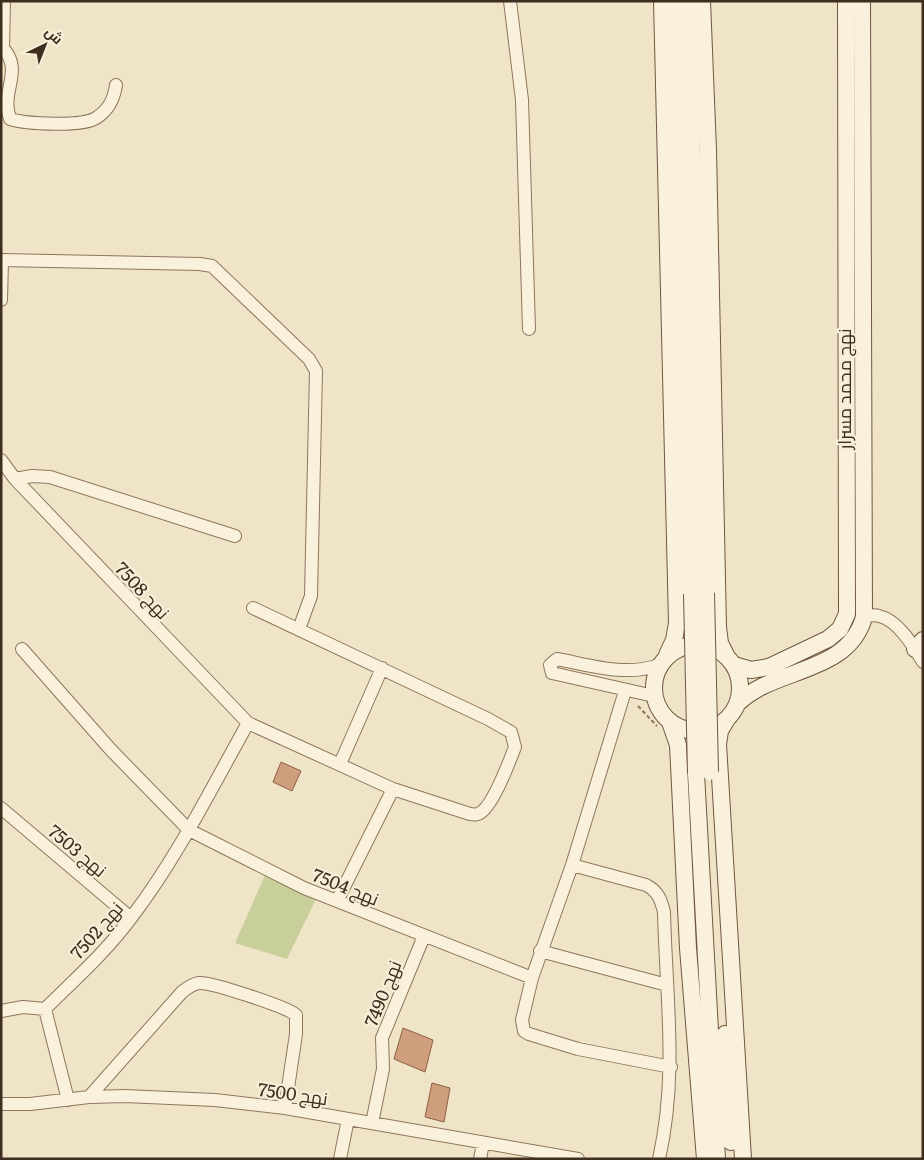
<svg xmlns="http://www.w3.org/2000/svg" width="924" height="1160" font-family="Literata,Cairo,serif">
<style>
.green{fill:#c9cf9b}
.building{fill:#cf9f7d;stroke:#8d5f41}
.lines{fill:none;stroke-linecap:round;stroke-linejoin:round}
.street-casing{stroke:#8d765c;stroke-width:14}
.secondary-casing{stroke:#6f573f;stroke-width:18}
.path{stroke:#8d765c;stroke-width:2;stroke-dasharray:4 2.5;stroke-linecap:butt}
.street{stroke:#faf1dc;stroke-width:12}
.secondary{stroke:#faf1dc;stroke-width:16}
.secondary-bridge-casing{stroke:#6f573f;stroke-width:18;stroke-linecap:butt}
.secondary-bridge{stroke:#faf1dc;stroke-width:16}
.labels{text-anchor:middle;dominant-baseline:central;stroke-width:4.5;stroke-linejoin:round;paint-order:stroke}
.street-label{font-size:18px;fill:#3d2e20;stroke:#f7eed8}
</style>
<rect width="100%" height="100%" fill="#f0e4c8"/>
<path class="green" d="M265 875 317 897 287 959 235 943Z"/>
<path class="building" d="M281 762 301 771 292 791 273 782Z
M403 1028 433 1040 425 1072 394 1059Z
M432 1083 450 1088 444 1122 425 1117Z"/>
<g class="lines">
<g class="street-casing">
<path id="street" d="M4 1 3 48C24 71 0 91 10 119 26 124 82 127 96 118 109 110 114 99 116 85
M510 1 522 100 529 329
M1 260 200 264 212 266 309 359 316 371 311 596 299 629
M1 300 2 260
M1 460 15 479 248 723 393 789 470 814C473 814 476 815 478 814 492 809 510 760 515 747L511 732 488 719 253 608
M15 479 32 476 50 477 235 536
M864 617C869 616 874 614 879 616 898 620 914 647 923 662
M22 649 111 750 189 830 304 888 532 978 522 1020 524 1031 529 1034 578 1049 671 1067
M654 696 552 673 550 665 557 659C590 665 626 677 659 665
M340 764 382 668
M1 808 131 918
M572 865 646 885C658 891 661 900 664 912 666 997 678 1075 659 1159
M337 901 393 789
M540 951 667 985
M532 978 572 865 625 691
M45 1009 68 1100
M1 1011 23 1007 45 1009C74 980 106 952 131 918 177 858 211 789 248 723
M89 1097 182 992C187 988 192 984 199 983 211 982 287 1007 296 1015V1034L285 1108
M1 1104H30L89 1097 125 1096 215 1100 285 1108 578 1159
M372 1123 383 1069 382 1038 424 936
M340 1159 348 1119
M480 1159 483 1143"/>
</g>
<g class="secondary-casing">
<path id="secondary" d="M662 1 677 623 674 640 667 655
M673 1 692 594
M687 1 706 583
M702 1 708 150 718 627 720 643 727 657
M654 688a43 43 0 1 1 86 0a43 43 0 1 1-86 0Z
M915 649 923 640
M734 665 751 670 769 667 828 639 840 629 847 614 846 1
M737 704C773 667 848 675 864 617L862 1
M727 719 720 731 718 744 743 1159
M670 722 678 745 688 948 705 1159
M696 773 717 1159
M725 1034 731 1142"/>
</g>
<path class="path" d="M638 706 657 726"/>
<use href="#street" class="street"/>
<use href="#secondary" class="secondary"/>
<g class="secondary-bridge-casing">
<path id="secondary-bridge" d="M706 593 710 772
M692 594 696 773"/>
</g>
<use href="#secondary-bridge" class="secondary-bridge"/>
</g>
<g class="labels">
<g class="street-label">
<text transform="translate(843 389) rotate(-90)">نهج محمد مسرار</text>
<text transform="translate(143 590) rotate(47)">نهج 7508</text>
<text transform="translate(78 850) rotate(40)">نهج 7503</text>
<text transform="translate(346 886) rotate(22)">نهج 7504</text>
<text transform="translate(96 930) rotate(-49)">نهج 7502</text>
<text transform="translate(382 993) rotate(-68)">نهج 7490</text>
<text transform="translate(293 1093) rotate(8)">نهج 7500</text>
</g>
</g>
<rect width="924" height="1160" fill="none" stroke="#3d2e20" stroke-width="5"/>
<g transform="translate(45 45) rotate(43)" stroke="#f7eed8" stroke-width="4" paint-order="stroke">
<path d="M0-4L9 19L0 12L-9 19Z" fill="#3d2e20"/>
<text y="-8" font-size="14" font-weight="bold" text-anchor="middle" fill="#3d2e20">ش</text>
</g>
</svg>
